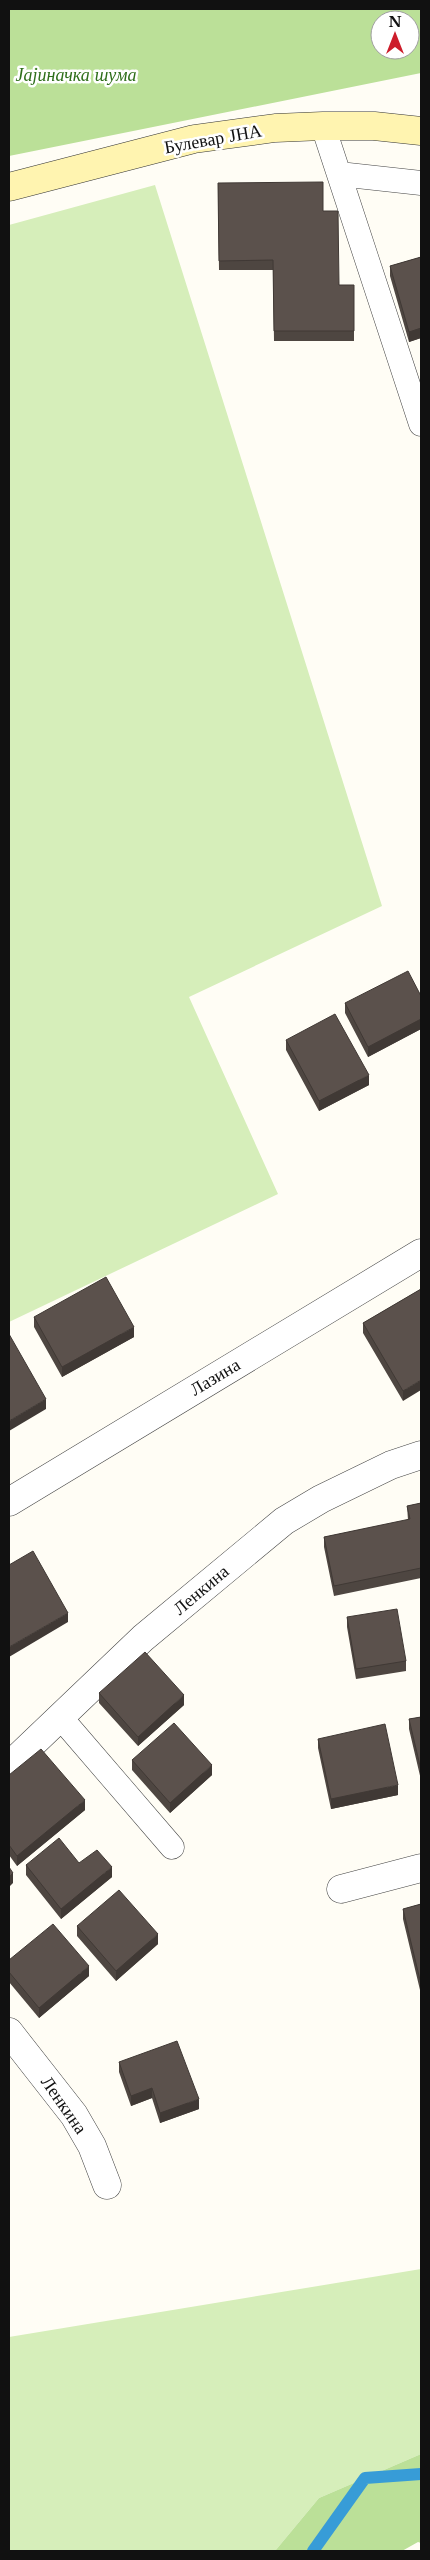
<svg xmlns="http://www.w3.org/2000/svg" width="430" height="2560" font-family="'Libre Baskerville',serif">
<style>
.green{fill:#d6eeba}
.forest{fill:#bbe098;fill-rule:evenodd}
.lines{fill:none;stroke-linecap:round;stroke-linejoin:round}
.stream{stroke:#379cd7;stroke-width:12}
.lane-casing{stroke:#444;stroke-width:25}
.street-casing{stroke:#444;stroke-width:29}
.secondary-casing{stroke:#333;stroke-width:29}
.lane{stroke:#fff;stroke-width:24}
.street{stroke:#fff;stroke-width:28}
.secondary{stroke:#fff4b0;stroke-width:28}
.wall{fill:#4e4641}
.shaded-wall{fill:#403935}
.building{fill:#5b514c;stroke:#403935}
.labels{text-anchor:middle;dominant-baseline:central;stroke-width:5;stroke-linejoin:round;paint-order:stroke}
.park-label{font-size:18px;font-style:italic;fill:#2f6f1b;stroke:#fff}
.street-label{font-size:18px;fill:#111;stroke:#fff}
</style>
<rect width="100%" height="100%" fill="#fffdf5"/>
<path class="green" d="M155 185 382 906 189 997 278 1194 9 1322V225Z
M421 2269V2454L319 2498 275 2551H9V2337Z"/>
<path class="forest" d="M9 9H421V73L9 156ZM380 20H410V50H380Z
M421 2454V2543L418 2542 402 2551H275L319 2498Z"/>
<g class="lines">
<path class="stream" d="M313 2551 365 2478 421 2474"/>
<g class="lane-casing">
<path id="lane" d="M323 126 421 424
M339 174 421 183
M61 1718 172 1847"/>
</g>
<g class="street-casing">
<path id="street" d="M9 1502 421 1253
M9 1766 143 1638 284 1521 321 1499 391 1465 421 1455
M341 1889 421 1868
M9 2032 74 2115 92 2146 107 2185"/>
</g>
<g class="secondary-casing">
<path id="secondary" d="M9 187 194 139 275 128 323 126H374L421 131"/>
</g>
<use href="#lane" class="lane"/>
<use href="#street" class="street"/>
<use href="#secondary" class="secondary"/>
</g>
<path class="wall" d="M218 183 323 211 339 285H354V341H274L273 270H219Z
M421 257V338L409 342 390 276V266Z
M421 996V1029L368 1057 345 1013V1003Z
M286 1040 369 1085 319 1111 286 1050Z
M421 1289 403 1401 363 1333V1323Z
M34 1317 134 1337 62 1377 34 1327Z
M421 1503V1578L334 1596 324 1547V1537L408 1520 407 1506Z
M347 1617 406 1661V1671L356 1679 347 1627Z
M99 1693 184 1705 138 1746 99 1703Z
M421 1717V1780L409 1729V1719Z
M318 1739 398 1795 331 1809 318 1748Z
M132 1760 212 1775 170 1813 132 1770Z
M9 1775 85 1810 17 1866 9 1855Z
M79 1863 112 1877 61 1919 26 1875V1865Z
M421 1904V1990H420L403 1919V1909Z
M77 1926 158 1944 116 1981 77 1936Z
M9 1960 89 1976 39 2018 9 1982Z
M119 2062 199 2109 160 2123 152 2098 131 2106 119 2072Z"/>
<path class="shaded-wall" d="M421 328V338L409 342V332Z
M421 1019V1029L368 1057V1047Z
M369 1075V1085L319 1111V1101Z
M134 1327V1337L62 1377V1367Z
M421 1380V1390L403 1401V1391Z
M46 1399V1409L9 1431V1421Z
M68 1613V1622L9 1657V1647Z
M184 1695V1705L138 1746V1737Z
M212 1765V1775L170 1813V1803Z
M398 1785V1795L331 1809V1799Z
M85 1800V1810L17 1866V1856Z
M112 1867V1877L61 1919V1909Z
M13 1873V1883L9 1887V1877Z
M158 1934V1944L116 1981V1971Z
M89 1966V1976L39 2018V2008Z
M420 1980H421V1990H420Z
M152 2088V2098L131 2106V2096Z
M199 2099V2109L160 2123V2113Z"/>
<path class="building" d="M323 182V211H338L339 285H354V331H274L273 260 219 261 218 183Z
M421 257V328L409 332 390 266Z
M408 971 421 996V1019L368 1047 345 1003Z
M335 1014 369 1075 319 1101 286 1040Z
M106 1277 134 1327 62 1367 34 1317Z
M421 1289V1380L403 1391 363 1323Z
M9 1334 46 1399 9 1421Z
M421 1503V1568L334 1586 324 1537 410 1519 407 1506Z
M33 1551 68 1613 9 1647V1565Z
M397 1609 406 1661 356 1669 347 1617Z
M145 1652 184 1695 138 1737 99 1693Z
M421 1717V1770L409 1719Z
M174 1723 212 1765 170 1803 132 1760Z
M385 1724 398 1785 331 1799 318 1739Z
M41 1749 85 1800 17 1856 9 1845V1775Z
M59 1838 79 1863 97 1850 112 1867 61 1909 26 1865Z
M9 1867 13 1873 9 1877Z
M119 1890 158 1934 116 1971 77 1926Z
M421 1904V1980H420L403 1909Z
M53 1924 89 1966 39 2008 9 1972V1960Z
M177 2041 199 2099 160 2113 152 2088 131 2096 119 2062Z"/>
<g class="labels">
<g class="park-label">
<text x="76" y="75">Јајиначка шума</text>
</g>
<g class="street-label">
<text transform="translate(213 139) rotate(-10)">Булевар ЈНА</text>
<text transform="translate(215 1377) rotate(-31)">Лазина</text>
<text transform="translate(201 1590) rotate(-40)">Ленкина</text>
<text transform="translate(64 2105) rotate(55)">Ленкина</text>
</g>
</g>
<rect width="430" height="2560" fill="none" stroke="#111111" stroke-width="20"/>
<g transform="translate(395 35)"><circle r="24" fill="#ffffff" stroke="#a0a0a0"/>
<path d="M0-4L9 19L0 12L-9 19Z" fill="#cd1d2b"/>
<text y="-8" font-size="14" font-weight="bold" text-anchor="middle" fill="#111111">N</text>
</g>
</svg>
